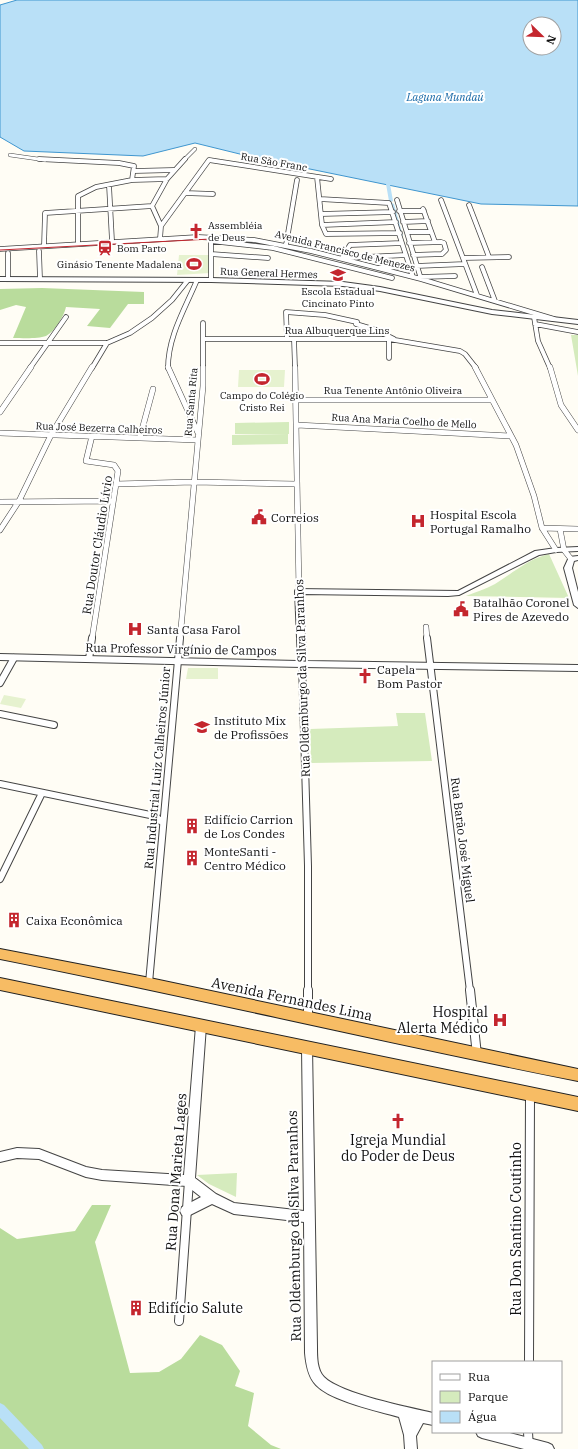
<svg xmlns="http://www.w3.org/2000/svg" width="578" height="1449" font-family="'IBM Plex Serif',serif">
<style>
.green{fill:#d5ebbd}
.forest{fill:#b9dc9c}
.pitch{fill:#e6f2cf}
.water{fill:#b9e0f7;stroke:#3f96cf;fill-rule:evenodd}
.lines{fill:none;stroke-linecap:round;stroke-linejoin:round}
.canal{fill:#b9e0f7;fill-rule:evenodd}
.minor-far4-casing{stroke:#444;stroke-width:4}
.minor-far3-casing{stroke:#444;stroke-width:5.5}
.minor-far2-casing{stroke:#444;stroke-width:6}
.minor-far1-casing{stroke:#444;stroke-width:8}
.minor-casing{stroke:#444;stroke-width:10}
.tertiary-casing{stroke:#444;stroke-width:2}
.trunk-casing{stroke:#222;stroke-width:2}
.minor-far4{stroke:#fff;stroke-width:3}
.minor-far3{stroke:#fff;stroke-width:4}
.minor-far2{stroke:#fff;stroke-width:5}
.minor-far1{stroke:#fff;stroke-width:6}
.minor{stroke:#fff;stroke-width:8}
.tertiary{fill:#fff;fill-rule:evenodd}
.trunk{fill:#f7bc64;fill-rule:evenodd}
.tram{stroke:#c4262e;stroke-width:1}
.labels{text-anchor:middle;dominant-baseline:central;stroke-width:4;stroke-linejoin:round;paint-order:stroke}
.far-street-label{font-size:10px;fill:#111;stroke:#fff}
.far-poi-label{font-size:10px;fill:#111;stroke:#fff;text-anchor:start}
.far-water-label{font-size:11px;font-style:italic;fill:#1768a6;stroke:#fff}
.poi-label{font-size:12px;fill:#111;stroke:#fff;text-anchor:start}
.street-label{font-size:12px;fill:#111;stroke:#fff}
.near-street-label{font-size:14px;fill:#111;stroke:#fff}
.near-poi-label{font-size:14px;fill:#111;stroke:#fff;text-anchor:end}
</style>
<rect width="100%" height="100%" fill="#fffdf5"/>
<path class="green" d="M571 335H578V376Z
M289 422V434H235V423Z
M288 434V444L232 445V435Z
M549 554 569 598 466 596C475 592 486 589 495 584 513 573 528 559 549 554Z
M396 713H425L432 761 311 763 310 729 398 726Z
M237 1173 236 1197 209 1184 197 1175Z"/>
<path class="forest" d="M42 288 144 292V304H128L110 328 87 326 100 309 66 307C64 316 55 331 46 336 38 339 23 338 13 338L26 307 16 305 0 310V289Z
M92 1205H111L95 1242 130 1373 159 1372 181 1359 200 1335 222 1345 240 1371 235 1386 254 1393 248 1426 271 1445 281 1449H0V1228L17 1239 75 1231Z"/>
<path class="pitch" d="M179 255H210V273L177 275Z
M239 370H285L284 387H238Z
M188 668H218V679H186Z
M4 695 26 699 21 708 0 704Z"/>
<path class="water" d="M17 0H578V206L481 204 256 158 195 143 143 156 24 151 0 137V5ZM530 24H554V48H530Z"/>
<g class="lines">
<path class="canal" d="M388 183 390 184 393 201 391 202 389 201 386 184Z
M392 203 394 204 403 236 399 235 390 204Z
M0 1403 4 1405 42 1445 44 1449H29L0 1418Z"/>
<g class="minor-far4-casing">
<path id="minor-far4" d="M10 155 45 160
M184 160 195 149
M209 160H211"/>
</g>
<g class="minor-far3-casing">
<path id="minor-far3" d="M39 159 119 163 134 166 132 180 96 187 78 196V244
M134 171 174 170
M317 177 322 225 326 234 400 233
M132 180 167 179
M109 185 112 241
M185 193 213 194
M320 199 389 203 413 277
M397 200 421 279
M441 200 477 295
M469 205 489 257
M423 209 435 242
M399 211H424
M321 214 393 212
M403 222 428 221
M322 225 396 222
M161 226 152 206 167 179 185 159
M407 232H431
M211 238V280
M160 239 161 226 209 160 331 179
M211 241 273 248 392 278
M409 243 441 242 444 243 446 250 442 254 413 255
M286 245 297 180
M44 246 45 213 152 206
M0 249 198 237 254 240 311 251 421 279 554 319
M39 251 40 279
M8 253V279
M211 254 268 258
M342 258 350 245 402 243
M345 258 406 255
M463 258 509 257
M416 266 465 264
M482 267 495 301
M379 268 409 266
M420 277 455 276
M534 317 538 341 550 368
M203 323V368
M535 324 578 332
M204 339H389L460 351 465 354 476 368
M287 339 286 312 325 315 357 322 356 324 376 330 394 339
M294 339 295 368
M389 339V358
M0 343H107L130 333 152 318 172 300 188 280
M30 368 66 317
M92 368 107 343
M168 368C168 336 185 309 197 280"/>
</g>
<g class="minor-far2-casing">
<path id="minor-far2" d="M168 367 198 433
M295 367 299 591
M475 367 516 445 534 496 542 528 556 550
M550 367 561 405 578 430
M295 400H491
M0 412 31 367
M297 425 511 436
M0 433 197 440
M92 436 86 461 114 465 118 471 92 639
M140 437 153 389
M116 484 194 482 296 484
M0 502 113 501
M542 528 578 529
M560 529 564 550 571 559
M0 530 19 501 51 435 92 367
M426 627 427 639
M180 639 203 386V367"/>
</g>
<g class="minor-far1-casing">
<path id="minor-far1" d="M427 638 470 991
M89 659 92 638
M302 664 308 866V991
M0 683 14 658
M0 714 54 725
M0 784 155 816 163 823
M0 879 42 793
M149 983 180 638"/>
</g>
<g class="minor-casing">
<path id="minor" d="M308 990V1017
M470 990 477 1055
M179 1321 189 1181
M529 1362 530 1096
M528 1432 529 1449"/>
</g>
<g class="tertiary-casing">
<path id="tertiary" d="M0 277 211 278 343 282 380 287 492 310 578 320V324L492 314 380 291 343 286 211 282 0 281Z
M578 547V551L556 552 539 555 459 595 448 596 303 594 306 661 578 665V671L302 667 0 660V654L298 661 295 591 296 589 458 591 535 551 556 548Z
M578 556V560L574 561 572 568 578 592V608L574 605 564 568 569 557Z
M201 1021 205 1023 206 1026 195 1178 216 1194 234 1203 304 1211 302 1047 303 1044 307 1042 311 1044 312 1047 317 1347C317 1357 317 1370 324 1377 341 1394 408 1407 433 1413V1425L423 1423 416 1436 417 1449H405L404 1435 399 1417C378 1411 331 1401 316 1385 308 1377 306 1364 305 1353L304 1222 234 1214 212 1204 186 1217 182 1215 180 1211 182 1207 201 1197 187 1186 102 1180 86 1177 39 1159 17 1158 0 1162V1152L17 1148 39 1149 86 1167 102 1170 184 1175 196 1026 197 1023Z
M476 1432H506L548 1443 552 1445 554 1449H524L482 1438 478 1436Z"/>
</g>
<g class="trunk-casing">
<path id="trunk" d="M0 949 145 977 578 1069V1081C385 1043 193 997 0 959Z
M0 978 578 1097V1111L0 990Z"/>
</g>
<use href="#minor-far4" class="minor-far4"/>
<use href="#minor-far3" class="minor-far3"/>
<use href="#minor-far2" class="minor-far2"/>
<use href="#minor-far1" class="minor-far1"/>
<use href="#minor" class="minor"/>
<use href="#tertiary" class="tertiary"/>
<use href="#trunk" class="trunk"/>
<path class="tram" d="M0 250 211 239"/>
</g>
<defs>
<g id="church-bare" transform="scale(1.2)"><path d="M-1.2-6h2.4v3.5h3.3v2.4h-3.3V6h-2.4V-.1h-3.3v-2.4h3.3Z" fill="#c4262e" stroke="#fff" stroke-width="2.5" paint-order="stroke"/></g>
<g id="station-bare" transform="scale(1.2)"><path d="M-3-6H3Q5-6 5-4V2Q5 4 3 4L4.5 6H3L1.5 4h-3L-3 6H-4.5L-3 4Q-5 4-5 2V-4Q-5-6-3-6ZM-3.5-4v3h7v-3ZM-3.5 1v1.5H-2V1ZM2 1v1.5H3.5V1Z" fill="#c4262e" stroke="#fff" stroke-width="2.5" paint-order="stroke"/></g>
<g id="stadium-bare" transform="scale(1.2)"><path d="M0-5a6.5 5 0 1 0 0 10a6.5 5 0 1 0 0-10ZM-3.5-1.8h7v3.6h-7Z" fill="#c4262e" stroke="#fff" stroke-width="2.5" paint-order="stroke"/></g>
<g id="school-bare" transform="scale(1.2)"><path d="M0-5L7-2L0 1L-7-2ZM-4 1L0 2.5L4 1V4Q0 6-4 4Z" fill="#c4262e" stroke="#fff" stroke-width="2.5" paint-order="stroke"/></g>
<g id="civic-bare" transform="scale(1.2)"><path d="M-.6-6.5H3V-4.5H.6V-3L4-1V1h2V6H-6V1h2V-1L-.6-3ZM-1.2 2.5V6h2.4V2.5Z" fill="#c4262e" stroke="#fff" stroke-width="2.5" paint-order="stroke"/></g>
<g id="hospital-bare" transform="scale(1.2)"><path d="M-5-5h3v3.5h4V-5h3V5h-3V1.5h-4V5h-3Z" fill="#c4262e" stroke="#fff" stroke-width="2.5" paint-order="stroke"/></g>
<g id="university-bare" transform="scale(1.2)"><path d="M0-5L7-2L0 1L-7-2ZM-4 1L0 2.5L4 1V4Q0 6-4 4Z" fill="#c4262e" stroke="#fff" stroke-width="2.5" paint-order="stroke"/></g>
<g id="building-bare" transform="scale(1.2)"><path d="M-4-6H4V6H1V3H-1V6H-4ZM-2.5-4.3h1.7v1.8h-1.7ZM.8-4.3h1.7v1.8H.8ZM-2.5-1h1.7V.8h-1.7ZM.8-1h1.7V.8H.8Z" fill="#c4262e" stroke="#fff" stroke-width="2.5" paint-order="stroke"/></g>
</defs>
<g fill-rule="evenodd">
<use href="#church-bare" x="196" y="231"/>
<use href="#station-bare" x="105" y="248"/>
<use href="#stadium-bare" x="194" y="264"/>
<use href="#school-bare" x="338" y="275"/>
<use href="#stadium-bare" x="262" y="379"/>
<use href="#civic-bare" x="259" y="517"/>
<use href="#hospital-bare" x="418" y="521"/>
<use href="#civic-bare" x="461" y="609"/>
<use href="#hospital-bare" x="135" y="629"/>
<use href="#church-bare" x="365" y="676"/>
<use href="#university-bare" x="202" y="727"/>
<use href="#building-bare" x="192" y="826"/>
<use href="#building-bare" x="192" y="858"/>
<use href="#building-bare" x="14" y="920"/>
<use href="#hospital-bare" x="500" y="1020"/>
<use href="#church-bare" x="398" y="1121"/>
<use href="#building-bare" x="136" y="1308"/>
</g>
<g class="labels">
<g class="far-street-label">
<text transform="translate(274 162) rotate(10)">Rua São Franc</text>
<text transform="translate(345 251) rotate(14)">Avenida Francisco de Menezes</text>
<text transform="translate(269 273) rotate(2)">Rua General Hermes</text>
<text x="337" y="330">Rua Albuquerque Lins</text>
<text x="393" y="390">Rua Tenente Antônio Oliveira</text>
<text transform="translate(191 402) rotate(-85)">Rua Santa Rita</text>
<text transform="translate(404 421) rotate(3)">Rua Ana Maria Coelho de Mello</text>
<text transform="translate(99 428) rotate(2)">Rua José Bezerra Calheiros</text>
</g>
<g class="far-poi-label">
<text x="208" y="225">Assembléia<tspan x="208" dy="12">de Deus</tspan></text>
<text x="117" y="248">Bom Parto</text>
<text x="182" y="264" text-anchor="end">Ginásio Tenente Madalena</text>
<text x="338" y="291" text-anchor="middle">Escola Estadual<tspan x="338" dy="12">Cincinato Pinto</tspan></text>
<text x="262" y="395" text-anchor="middle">Campo do Colégio<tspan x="262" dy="12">Cristo Rei</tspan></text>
</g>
<g class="far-water-label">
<text x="445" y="97">Laguna Mundaú</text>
</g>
<g class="poi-label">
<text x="430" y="514">Hospital Escola<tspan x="430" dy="14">Portugal Ramalho</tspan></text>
<text x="271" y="517">Correios</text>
<text x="473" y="602">Batalhão Coronel<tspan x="473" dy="14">Pires de Azevedo</tspan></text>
<text x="147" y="629">Santa Casa Farol</text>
<text x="377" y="669">Capela<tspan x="377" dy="14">Bom Pastor</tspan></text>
<text x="214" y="720">Instituto Mix<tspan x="214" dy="14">de Profissões</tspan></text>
<text x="204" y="819">Edifício Carrion<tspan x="204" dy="14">de Los Condes</tspan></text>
<text x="204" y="851">MonteSanti -<tspan x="204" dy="14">Centro Médico</tspan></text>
<text x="26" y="920">Caixa Econômica</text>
</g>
<g class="street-label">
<text transform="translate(97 545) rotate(-81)">Rua Doutor Cláudio Lívio</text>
<text transform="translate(181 649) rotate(1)">Rua Professor Virgínio de Campos</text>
<text transform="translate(302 678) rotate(-92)">Rua Oldemburgo da Silva Paranhos</text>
<text transform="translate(157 768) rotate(-85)">Rua Industrial Luiz Calheiros Júnior</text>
<text transform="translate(463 840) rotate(83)">Rua Barão José Miguel</text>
</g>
<g class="near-street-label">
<text transform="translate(292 999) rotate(12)">Avenida Fernandes Lima</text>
<text transform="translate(176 1172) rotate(-86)">Rua Dona Marieta Lages</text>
<text transform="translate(294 1226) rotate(-91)">Rua Oldemburgo da Silva Paranhos</text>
<text transform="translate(516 1229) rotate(-90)">Rua Don Santino Coutinho</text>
</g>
<g class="near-poi-label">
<text x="488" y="1012">Hospital<tspan x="488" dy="16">Alerta Médico</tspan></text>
<text x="398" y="1140" text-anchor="middle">Igreja Mundial<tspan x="398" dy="16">do Poder de Deus</tspan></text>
<text x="148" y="1308" text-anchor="start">Edifício Salute</text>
</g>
</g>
<rect x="432" y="1361" width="130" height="72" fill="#ffffff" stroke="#a0a0a0"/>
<rect x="440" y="1374" width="20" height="6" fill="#ffffff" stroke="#a0a0a0"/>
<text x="468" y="1381" font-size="12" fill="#111111">Rua</text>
<rect x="440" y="1391" width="20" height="12" fill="#d5ebbd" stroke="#a0a0a0"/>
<text x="468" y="1401" font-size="12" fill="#111111">Parque</text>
<rect x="440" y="1411" width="20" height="12" fill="#b9e0f7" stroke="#a0a0a0"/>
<text x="468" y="1421" font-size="12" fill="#111111">Água</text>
<g transform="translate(542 36) rotate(113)"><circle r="19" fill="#ffffff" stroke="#a0a0a0"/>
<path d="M0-3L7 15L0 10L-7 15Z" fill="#c4262e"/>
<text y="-6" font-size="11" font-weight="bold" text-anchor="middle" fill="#111111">N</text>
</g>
</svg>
